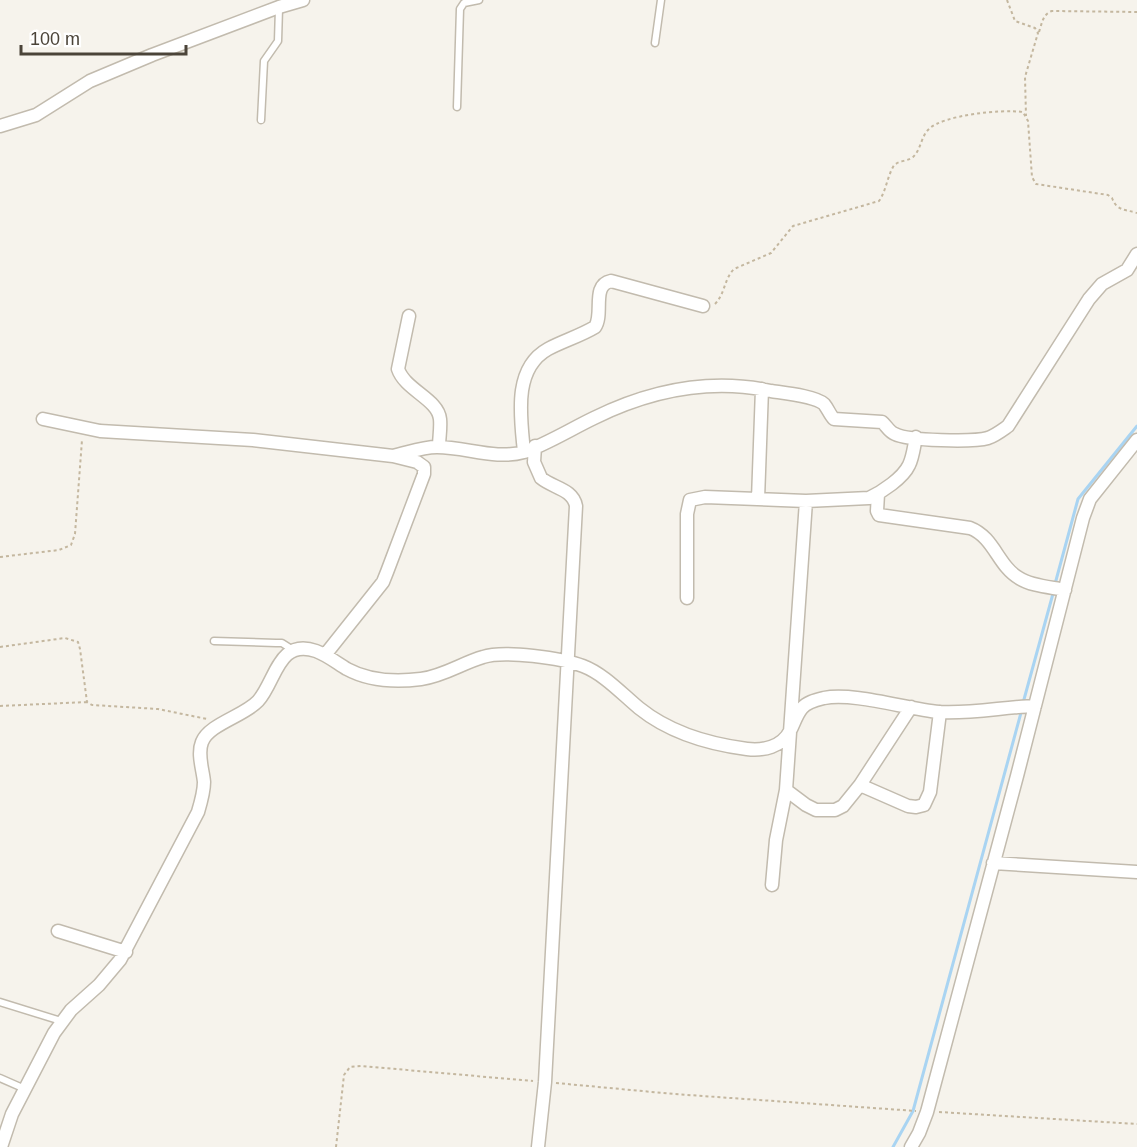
<svg xmlns="http://www.w3.org/2000/svg" width="1137" height="1147" font-family="Arial,sans-serif">
<style>
.lines{fill:none;stroke-linecap:round;stroke-linejoin:round}
.stream{stroke:#a9d4f2;stroke-width:3}
.lane-casing{stroke:#c2bbae;stroke-width:9}
.street-casing{stroke:#c2bbae;stroke-width:15}
.path{stroke:#c4b79f;stroke-width:2;stroke-dasharray:3 3;stroke-linecap:butt}
.lane{stroke:#fff;stroke-width:6}
.street{stroke:#fff;stroke-width:12}
</style>
<rect width="100%" height="100%" fill="#f6f3ec"/>
<g class="lines">
<path class="stream" d="M1055 584 1078 499 1137 426
M1023 703 1054 590
M893 1147 913 1111 1022 709"/>
<g class="lane-casing">
<path id="lane" d="M655 43 661 0
M457 107 460 9 464 3 479 0
M261 120 264 61 278 41 279 8
M214 641 276 643H282L293 650
M0 1002 61 1021
M0 1078 25 1089"/>
</g>
<g class="street-casing">
<path id="street" d="M0 126 36 115 90 81 152 55 279 7 303 0
M409 316 398 369C405 390 438 399 440 419 441 428 439 438 439 447
M43 419 100 431 253 440 393 456 417 462 424 467V474L387 572 383 582 325 655
M535 446 534 462 541 478C553 488 573 489 576 506L545 1082 538 1147
M524 452C521 419 512 369 548 349 563 341 580 336 595 327 604 314 591 285 611 281L703 306
M393 456C407 453 422 447 437 447 466 447 496 460 524 452 545 445 573 428 594 418 649 391 710 378 771 391 784 393 815 396 824 404 828 409 830 415 834 419L882 422C886 425 889 432 895 434 908 441 974 442 988 438 996 435 1001 431 1008 426L1089 299 1102 284 1127 270 1137 254
M878 494 877 511 879 515 970 528C994 537 998 566 1019 578 1031 586 1050 587 1065 590
M758 499 762 389
M687 598V514L690 500 705 497 806 501 869 498C882 492 903 478 909 465 913 457 914 446 916 437
M860 785 908 806 916 807 924 805 930 792 940 712
M786 790 806 805 816 810H835L843 806 860 785 911 707
M993 863 1137 872
M772 885 776 840 786 790 806 501
M58 931 126 952
M1 1147 12 1114 54 1033 71 1010 99 985 120 960 198 812C201 802 204 792 204 782 203 770 197 754 202 742 209 724 244 716 258 701 276 681 278 638 316 651 327 655 337 663 347 669 369 681 397 682 421 679 444 676 462 663 483 657 504 650 562 658 583 666 604 674 622 694 639 708 670 733 708 744 747 749 763 751 782 747 790 731 794 724 796 715 802 708 807 702 816 700 824 698 853 692 907 709 939 712 971 714 1004 707 1035 706
M911 1147 919 1133 927 1112 1017 776 1083 518 1090 499 1137 440"/>
</g>
<path class="path" d="M1007 0 1015 21 1035 28 1038 33 1025 77 1026 116
M1039 32C1042 23 1043 14 1052 11L1137 12
M715 304C725 294 724 279 734 269L771 253 793 226 879 201C886 191 887 178 893 167 897 160 907 162 913 157 921 150 921 136 929 129 943 115 1002 109 1023 112L1028 121 1032 177 1036 184 1108 195 1112 198C1117 211 1124 209 1137 213
M0 557 59 550 71 545 75 534 82 440
M0 647 65 638 78 642 80 649 87 702 92 705 158 709 207 719
M0 706 87 702
M556 1083 674 1094 916 1111
M939 1112 1137 1124
M336 1147 344 1075 350 1067 361 1066 533 1081"/>
<use href="#lane" class="lane"/>
<use href="#street" class="street"/>
</g>
<path d="M21 45v9h165v-9" fill="none" stroke="#4b4439" stroke-width="3"/>
<text x="30" y="45" font-size="18" fill="#4b4439" stroke="#ffffff" stroke-width="4.5" paint-order="stroke">100 m</text>
</svg>
